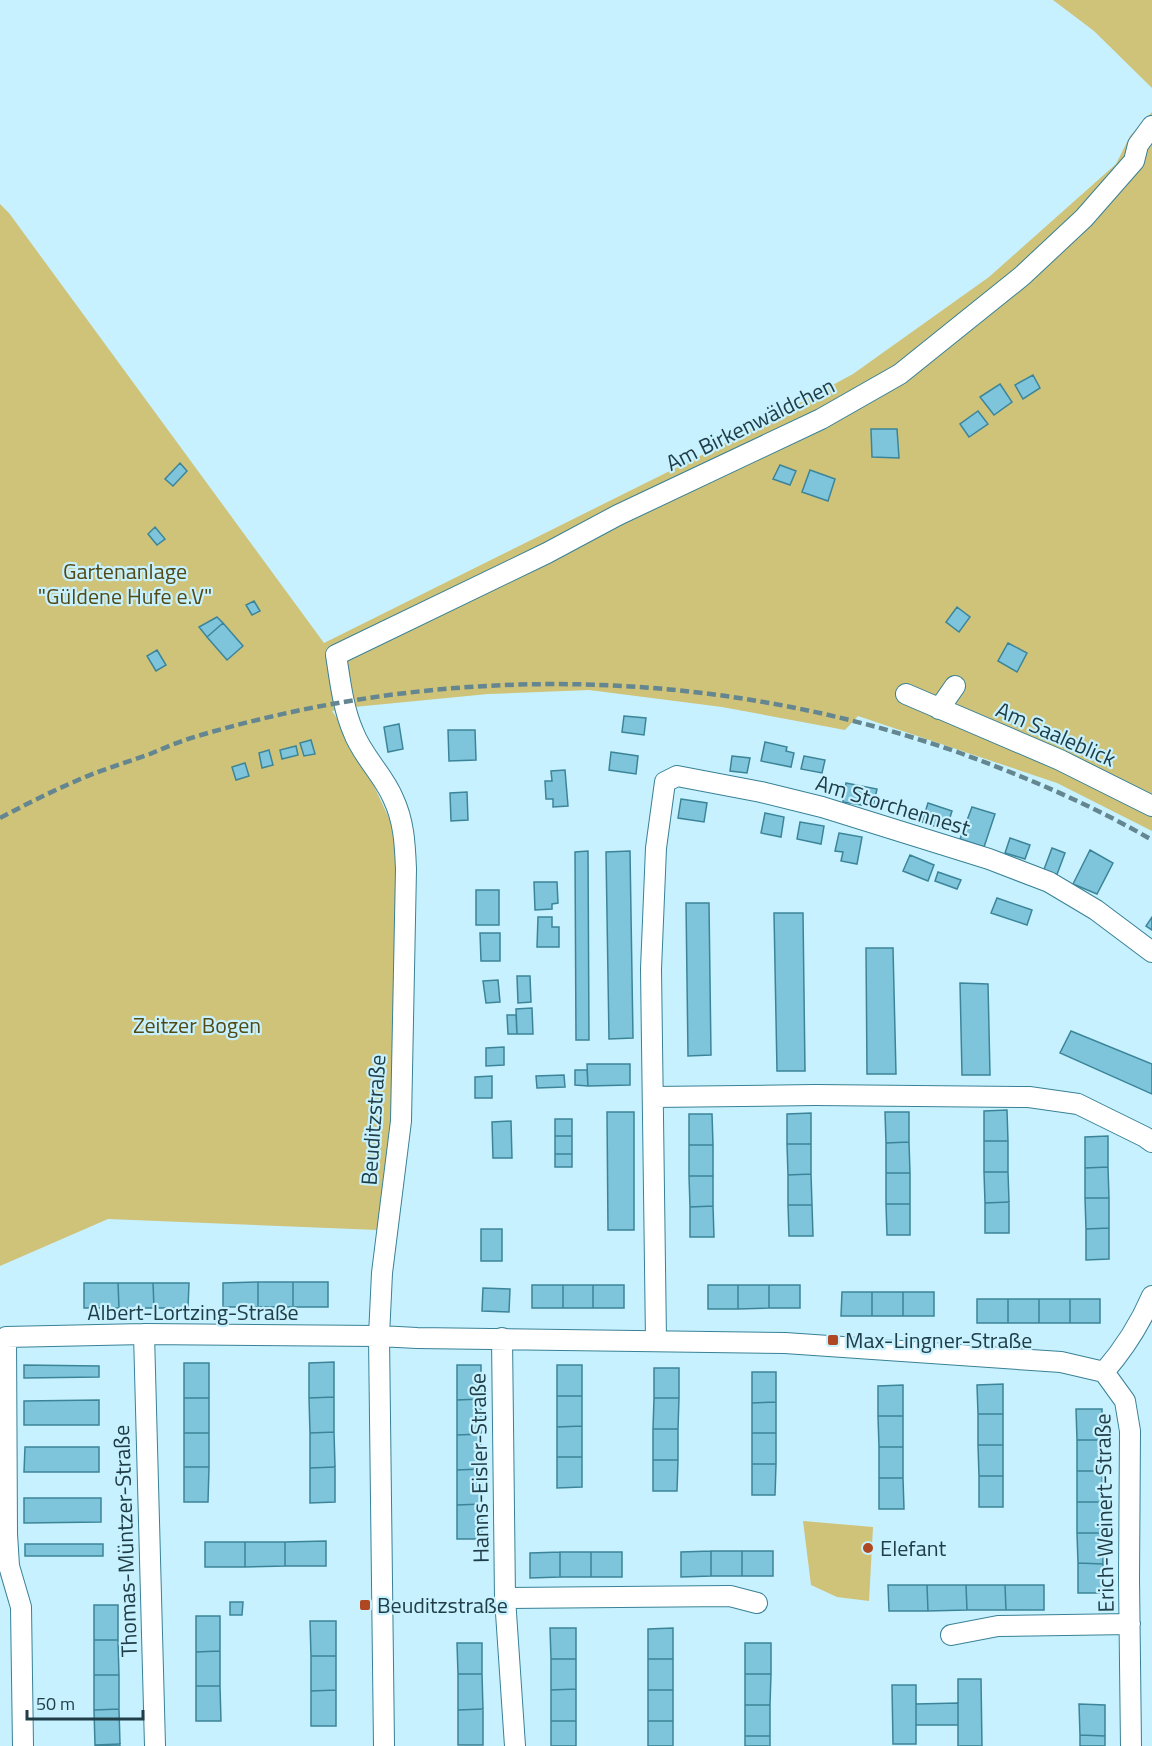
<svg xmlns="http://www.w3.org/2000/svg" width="1152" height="1746" font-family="'Titillium Web',sans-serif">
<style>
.green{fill:#cfc279}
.building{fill:#7ec5db;stroke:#3c8599;stroke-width:1.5}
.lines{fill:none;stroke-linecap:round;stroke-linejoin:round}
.minor-casing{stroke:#398196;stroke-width:22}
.minor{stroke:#fff;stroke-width:20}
.rail{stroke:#638691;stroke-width:4.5;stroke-dasharray:9 4.5;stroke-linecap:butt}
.poi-dot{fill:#ae4722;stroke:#c7f1fe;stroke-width:2}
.labels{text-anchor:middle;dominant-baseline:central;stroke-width:4.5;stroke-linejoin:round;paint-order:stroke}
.street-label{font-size:22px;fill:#203e47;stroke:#c7f1fe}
.park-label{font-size:22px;fill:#534913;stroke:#c7f1fe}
.poi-label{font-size:22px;fill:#203e47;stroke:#c7f1fe;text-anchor:start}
</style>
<rect width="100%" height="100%" fill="#c7f1fe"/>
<path class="green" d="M1053 0H1152V88L1094 31Z
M1152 112V831L1057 783 858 716 845 730 722 707 589 690 488 694 354 707 332 711 353 741 395 831 397 989 393 1155 378 1230 108 1219 0 1266V204L9 213 324 643 714 449 853 374 989 277 1116 164 1130 136Z
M803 1521 873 1527 869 1601 837 1597 811 1585Z"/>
<path class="building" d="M1033 375 1040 388 1023 399 1015 385Z
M1000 384 1012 402 994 415 980 397Z
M978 411 988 424 969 437 960 424Z
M871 429H897L899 458 872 457Z
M180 463 187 471 173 486 165 479Z
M780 465 796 471 790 485 773 479Z
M810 470 835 479 828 501 802 492Z
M155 527 165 539 157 545 148 534Z
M254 601 260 611 252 615 246 605Z
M957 607 970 617 959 632 946 622Z
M217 617 223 623 207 637 199 627Z
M223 623 243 646 227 660 207 637Z
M1008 643 1027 653 1017 672 998 661Z
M157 650 166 665 156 671 147 656Z
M624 716 646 718 644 735 622 732Z
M399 724 403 749 388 752 384 727Z
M448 730H475L476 760 449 761Z
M311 740 315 754 304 756 300 743Z
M765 742 787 747 786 751 794 753 791 767 761 761Z
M296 746 298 755 282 759 280 750Z
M269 750 273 765 262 768 259 753Z
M611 752 638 756 636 774 609 770Z
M732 756 750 758 747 773 730 771Z
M804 756 825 760 822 773 801 769Z
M245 763 249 776 236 780 232 767Z
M565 770 568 806 553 807V799H546L545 781H552L551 771Z
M846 783 877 789 873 807 843 802Z
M467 792 468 820 451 821 450 793Z
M681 799 707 803 704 822 678 818Z
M928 803 952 811 946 830 922 822Z
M972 807 995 814 984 847 960 839Z
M765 813 784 817 781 837 761 833Z
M800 822 824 826 821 844 797 839Z
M839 833 862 837 857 864 841 861 843 852 835 851Z
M1010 838 1030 845 1025 859 1005 853Z
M1052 848 1065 853 1056 877 1043 872Z
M1090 850 1113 863 1097 894 1073 884Z
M588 851 589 1040H576L575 852Z
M630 851 633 1038 609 1039 606 852Z
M910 855 934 865 928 881 903 871Z
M938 872 961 880 957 889 935 881Z
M534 882H557L558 903 552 904V909L535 910Z
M476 890H499V925H476Z
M997 898 1032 910 1027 925 991 913Z
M686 903H709L711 1055 688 1056Z
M774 913H803L805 1071H777Z
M538 917H552V927H559V947H537Z
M1152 917V930L1146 926Z
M480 933H500V961H481Z
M866 948H893L896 1074H867Z
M517 976H530L531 1002 518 1003Z
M498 980 500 1002 486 1003 483 981Z
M960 983 988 984 990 1075H962Z
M532 1008 533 1034H517L516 1009Z
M507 1015H516L517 1034H508Z
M1071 1031 1152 1064V1094L1060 1053Z
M504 1047V1065L486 1066V1048Z
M587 1064H630V1085L588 1086Z
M575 1070H587L588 1086 575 1085Z
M564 1075 565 1087 537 1088 536 1076Z
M492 1076V1098H475V1077Z
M1007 1110 1008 1141H984V1111Z
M607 1112H634V1230H608Z
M885 1112H909V1142L886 1143Z
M811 1113V1144H787V1114Z
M689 1114H712L713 1145H689Z
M555 1119H572V1136H555Z
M511 1121 512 1158H493L492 1122Z
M555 1136H572V1154H555Z
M1108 1136V1167L1085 1168V1137Z
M984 1141H1008V1172H984Z
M909 1142 910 1173H886V1143Z
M787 1144H811V1174L788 1175Z
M689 1145H713V1176H689Z
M555 1154H572V1167H555Z
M1108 1167 1109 1198H1085V1168Z
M984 1172H1008L1009 1202 985 1203Z
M886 1173H910V1204H886Z
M811 1174 812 1205H788V1175Z
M689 1176H713V1206L690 1207Z
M1085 1198H1109V1228L1086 1229Z
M1009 1202V1233H985V1203Z
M886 1204H910V1235H887Z
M788 1205H812L813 1236H789Z
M713 1206 714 1237H690V1207Z
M1109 1228V1259L1086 1260V1229Z
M481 1229H502V1261H481Z
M258 1282H293V1307H258Z
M258 1282V1307H223V1283Z
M293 1282H328V1307H293Z
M84 1283H118L119 1308H84Z
M118 1283H153L154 1308H119Z
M153 1283H189L188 1308H154Z
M532 1285H563V1308H532Z
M563 1285H593V1308H563Z
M593 1285H624V1308H593Z
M708 1285H738V1309H708Z
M738 1285H769V1308L738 1309Z
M769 1285H800V1308H769Z
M483 1288 510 1289 509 1312 482 1311Z
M842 1292H872V1316H841Z
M872 1292H903V1316H872Z
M903 1292H934V1316H903Z
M977 1299H1008V1323H977Z
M1008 1299H1039V1323H1008Z
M1039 1299H1070V1323H1039Z
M1070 1299H1100V1323H1070Z
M334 1362V1397L309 1398V1363Z
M184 1363H209V1398H184Z
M24 1365 99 1366V1377L24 1378Z
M457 1365H481V1399L457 1400Z
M557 1365H582V1396H557Z
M654 1368H679V1398H654Z
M752 1372H776V1402L752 1403Z
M1003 1384V1414H978L977 1385Z
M903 1385V1416H878V1386Z
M557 1396H582V1426L557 1427Z
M334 1397V1432L310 1433 309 1398Z
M184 1398H209V1433H184Z
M654 1398H679L678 1429H653Z
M481 1399V1434L457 1435V1400Z
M99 1400V1425H24V1401Z
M776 1402V1433H752V1403Z
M1076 1409H1102V1440H1077Z
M978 1414H1003V1445H978Z
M878 1416H903V1447H879Z
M582 1426V1457H557V1427Z
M653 1429H678V1460H653Z
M334 1432 335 1467 310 1468V1433Z
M184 1433H209V1467H184Z
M752 1433H776V1464H752Z
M481 1434V1469L457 1470V1435Z
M1077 1440H1102V1471H1077Z
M978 1445H1003V1476H979Z
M25 1447H99V1472H24Z
M879 1447H903V1478H879Z
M557 1457H582V1487L557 1488Z
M653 1460H678L677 1491H653Z
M752 1464H776L775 1495H752Z
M184 1467H209L208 1502H184Z
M335 1467V1502L310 1503V1468Z
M481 1469 482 1504 457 1505V1470Z
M1077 1471H1102L1103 1502H1077Z
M979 1476H1003V1507H979Z
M879 1478H903L904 1509H879Z
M24 1498H101V1522L24 1523Z
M1077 1502H1103V1533H1077Z
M482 1504V1539H457V1505Z
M1077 1533H1103V1564L1078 1563Z
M326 1541V1566H285V1542Z
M205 1542H245V1567H205Z
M245 1542H285V1566L245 1567Z
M25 1544H103V1556H25Z
M711 1551V1576L681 1577V1552Z
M711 1551H742V1576H711Z
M742 1551H773V1576H742Z
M560 1552V1577L530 1578V1553Z
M560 1552H591V1577H560Z
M591 1552H622V1577H591Z
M1078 1563 1103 1564V1593H1078Z
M888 1585H927L928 1611H889Z
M927 1585H966L967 1610 928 1611Z
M966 1585H1005L1006 1610H967Z
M1005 1585H1044V1610H1006Z
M230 1602H243L242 1615H230Z
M94 1605H118V1640H94Z
M196 1616H220V1651L196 1652Z
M310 1621H336V1656H311Z
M550 1628H576V1659H551Z
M673 1628V1659H648V1629Z
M94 1640H118L119 1675H94Z
M457 1643H482V1674H458Z
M745 1643H771V1674H745Z
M220 1651V1686H196V1652Z
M311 1656H336V1690L311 1691Z
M551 1659H576V1689L551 1690Z
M648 1659H673V1690H648Z
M458 1674H482L483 1709 458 1710Z
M745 1674H771L770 1705H745Z
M94 1675H119V1709L94 1710Z
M958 1679H981L982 1746H958Z
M892 1685H916V1744H893Z
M196 1686H220L221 1721H196Z
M576 1689V1721H551V1690Z
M336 1690V1726H311V1691Z
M648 1690H673V1721H648Z
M958 1703V1725H916V1704Z
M1079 1704 1105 1705V1736L1080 1735Z
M745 1705H770V1736H745Z
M119 1709 120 1744 95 1745 94 1710Z
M483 1709V1745H458V1710Z
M551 1721H576V1746H551Z
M648 1721H673V1746H648Z
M1080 1735 1105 1736V1746H1080Z
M745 1736H770V1746H745Z
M120 1744V1746H95V1745Z"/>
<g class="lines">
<g class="minor-casing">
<path id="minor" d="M906 694 1060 760 1152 806
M939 709 955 686
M653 1097 815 1095 1029 1097 1078 1104 1145 1137 1152 1142
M144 1334 155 1746
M502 1338 505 1598 515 1746
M656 1340 651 969 656 848 665 782 677 776 761 792 822 807 989 859 1049 882 1096 910 1152 952
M1104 1372C1124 1349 1140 1324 1152 1296
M505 1598 730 1596 757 1603
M951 1635 998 1626 1130 1624
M23 1746 21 1607 9 1566 7 1534 6 1337 144 1334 379 1336 417 1338 785 1343 1061 1362 1104 1372 1125 1401 1130 1431 1129 1579 1131 1746
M384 1746 379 1336 382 1273 401 1121 406 869C405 844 404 821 393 798 383 774 362 756 353 731 343 708 340 680 336 655L547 553 618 515 821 419 900 374 1022 276 1084 218 1134 161 1138 145 1152 126"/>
</g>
<use href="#minor" class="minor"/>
<path class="rail" d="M0 818C25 805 50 792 76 781 100 770 125 763 150 754 166 747 183 740 201 735 450 662 715 667 960 753 1026 777 1092 805 1152 840"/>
</g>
<g class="poi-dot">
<rect x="827" y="1334" width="12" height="12" rx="3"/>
<circle cx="868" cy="1548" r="6"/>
<rect x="359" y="1599" width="12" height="12" rx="3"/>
</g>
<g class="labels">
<g class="street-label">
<text transform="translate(750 424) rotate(-26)">Am Birkenwäldchen</text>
<text transform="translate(1056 734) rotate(24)">Am Saaleblick</text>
<text transform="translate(893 805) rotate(17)">Am Storchennest</text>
<text transform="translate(373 1120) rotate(-86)">Beuditzstraße</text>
<text x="193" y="1312">Albert-Lortzing-Straße</text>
<text transform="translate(479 1468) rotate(-91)">Hanns-Eisler-Straße</text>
<text transform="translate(1104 1513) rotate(-91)">Erich-Weinert-Straße</text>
<text transform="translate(125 1541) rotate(-92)">Thomas-Müntzer-Straße</text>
</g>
<g class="park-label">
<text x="125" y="571">Gartenanlage<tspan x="125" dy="25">"Güldene Hufe e.V"</tspan></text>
<text x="197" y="1025">Zeitzer Bogen</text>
</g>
<g class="poi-label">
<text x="845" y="1340">Max-Lingner-Straße</text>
<text x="880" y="1548">Elefant</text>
<text x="377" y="1605">Beuditzstraße</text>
</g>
</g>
<path d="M27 1710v9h116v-9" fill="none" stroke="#203e47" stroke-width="3"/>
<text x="36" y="1710" font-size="18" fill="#203e47" stroke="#c7f1fe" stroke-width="4.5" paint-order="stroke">50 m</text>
</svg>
